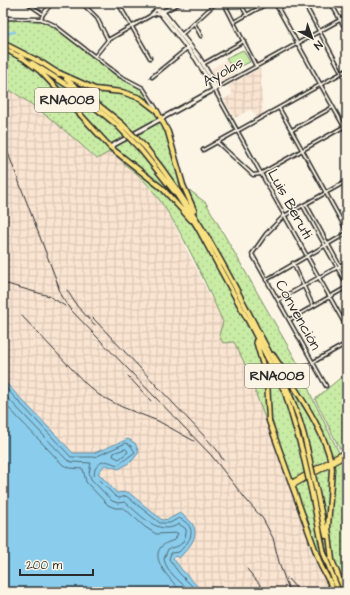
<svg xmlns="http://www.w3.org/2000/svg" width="350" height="595" font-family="'Architects Daughter',sans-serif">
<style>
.built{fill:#fae4d2}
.industrial{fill:url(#industrial-grid)}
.green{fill:url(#green-dots);stroke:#7a8c68}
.pitch{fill:#c9eca5;stroke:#7a8c68}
.water{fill:#8acceb;stroke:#648c9e}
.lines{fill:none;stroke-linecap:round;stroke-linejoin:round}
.shore{stroke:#516b78;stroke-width:1}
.canal{stroke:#8acceb;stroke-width:2.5}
.street-casing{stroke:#2b2b2b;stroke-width:5}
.secondary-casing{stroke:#2b2b2b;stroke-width:6}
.primary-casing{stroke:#2b2b2b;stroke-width:6}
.highway-casing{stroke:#2b2b2b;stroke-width:7}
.street{stroke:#fcf5e5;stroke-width:2}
.secondary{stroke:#fcf5e5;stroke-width:3}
.primary{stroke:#f9e181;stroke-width:3.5}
.highway{stroke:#f9e181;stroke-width:4}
.rail{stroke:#2b2b2b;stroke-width:1}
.highway-bridge-casing{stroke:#2b2b2b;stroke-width:7;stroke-linecap:butt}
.highway-bridge{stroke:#f9e181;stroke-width:4}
.labels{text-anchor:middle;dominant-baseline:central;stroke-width:3;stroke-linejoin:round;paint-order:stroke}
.shield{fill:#fcf5e5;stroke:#6a6863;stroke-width:1}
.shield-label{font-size:14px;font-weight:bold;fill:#2b2b2b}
.street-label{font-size:15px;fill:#2b2b2b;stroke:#fcf5e5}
</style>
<defs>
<pattern id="industrial-grid" width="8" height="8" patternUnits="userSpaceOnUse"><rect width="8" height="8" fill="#fae4d2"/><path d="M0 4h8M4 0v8" fill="none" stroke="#d6c4b4"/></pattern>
<pattern id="green-dots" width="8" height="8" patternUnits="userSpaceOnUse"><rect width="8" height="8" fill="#c9eca5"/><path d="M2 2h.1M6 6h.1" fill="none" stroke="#adcb8e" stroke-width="1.8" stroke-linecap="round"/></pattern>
</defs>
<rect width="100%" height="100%" fill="#fcf5e5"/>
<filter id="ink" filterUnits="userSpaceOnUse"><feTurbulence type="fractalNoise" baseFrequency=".025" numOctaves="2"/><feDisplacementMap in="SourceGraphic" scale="8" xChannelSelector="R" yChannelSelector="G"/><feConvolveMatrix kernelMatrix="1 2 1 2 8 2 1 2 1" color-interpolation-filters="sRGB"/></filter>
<g filter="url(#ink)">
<path class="built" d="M226 60 234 74 220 82 217 81 211 69Z"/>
<path class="industrial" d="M260 68 263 113 257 117 251 109 235 118 224 99 233 94 228 86Z
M3 86 27 100 57 122 96 159 109 152 114 153 131 168 164 205 223 322 219 335 234 342 244 362 317 562 331 592H203L173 559 175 556 178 558 173 517 169 519 162 520 128 492 117 493 98 473 105 465 113 468 139 452 135 443 125 439 94 453H73L3 380Z"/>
<path class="green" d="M3 18 41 19 54 25 120 76 143 88 147 92 168 132 183 185 206 203 301 369 311 395 344 463 347 484V515L343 520 347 517V592H331L327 585 244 362 234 342 223 343 219 335 223 322C202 276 168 194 128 167 121 162 117 154 109 152L97 159C67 132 38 106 3 86Z
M347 370V445L340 449 315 399 339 379Z"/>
<path class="pitch" d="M243 50 250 62 233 70 226 58Z"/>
<path class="water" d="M3 380 73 453H94L128 439 135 443 139 452 132 461 119 469 105 465 98 473 117 493 128 492 162 520 169 519 180 513C204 528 196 541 179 558L175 556 173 558 182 570 203 592H3Z"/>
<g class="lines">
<path class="shore" d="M3 385 71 457H95L126 443 131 446 135 452 118 465C107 462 104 457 95 469L94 475 115 496 119 498 126 496 160 523H170L179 518C198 528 192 539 179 552L171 553 169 559 179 573 198 592
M3 393 67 460 72 462 91 463 89 473 91 479 112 501 118 503 125 502C141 515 158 537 179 524L186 529C187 535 183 544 178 546 175 548 171 547 168 549L164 559C166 572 182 583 191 592
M3 402 63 465 70 468 83 469 86 482 108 505 115 508H124L145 527 156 534 178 533 175 540C139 549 169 578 182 592
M126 449 128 452 119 459 113 456 114 453Z"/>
<path class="canal" d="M3 34 15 32"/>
<g class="street-casing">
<path id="street" d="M27 3 43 14
M82 3 97 18 108 40
M118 3 150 58
M224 3 256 66
M240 3 247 15
M257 3 260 8
M275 3 347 132
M304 3 342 73
M331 3 347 32
M279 10 283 3
M152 15 160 13
M3 18 41 19 54 25 120 76 143 88 156 108
M41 19 43 14 52 3
M234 22 268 3
M194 23 201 36
M181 35 216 3
M95 56 108 40 150 16 157 9
M203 64 244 41
M152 77 190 46
M217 88 347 16
M214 89 347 328
M279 108 347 231
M292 130 333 107
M217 142 253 175 260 174 347 125
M203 150 347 70
M306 204 347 279
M303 206 347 285
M293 263 313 306
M266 280 347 233
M278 300 347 262
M289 320 347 287
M301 369 347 343
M326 386 252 254 266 234 284 216 347 181"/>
</g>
<g class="secondary-casing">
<path id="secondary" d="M152 3 196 59 214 89
M159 9 169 3
M162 12 179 3
M110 147 217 88 199 57 156 3"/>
</g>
<g class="primary-casing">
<path id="primary" d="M291 483 347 451
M292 486 347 455"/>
</g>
<g class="highway-casing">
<path id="highway" d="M3 43 42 63 59 74
M3 48 22 58
M20 56 40 71 57 89 110 147 163 189 191 220
M32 63 70 87 118 126
M57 72 95 89 122 92 140 98 157 111 168 132 183 185 194 210
M66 79 121 123
M145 147C191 203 225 266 258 331 278 369 298 405 307 448
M141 150 177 195 198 228 251 326 285 392 302 450
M256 341 267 379 269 421 321 566 335 592
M273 355C293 386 328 433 332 469L328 527 332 560
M317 493 326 536
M312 494 324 554 339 592
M331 558 345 592"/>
</g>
<use href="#street" class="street"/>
<use href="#secondary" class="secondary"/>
<use href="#primary" class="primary"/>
<use href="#highway" class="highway"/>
<path class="rail" d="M3 140 59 287
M57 282 61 296 70 309 211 455 248 502 263 519 273 538 280 566 290 592
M7 284 49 296 65 306
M67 290 77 306 95 325
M22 316 86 384 99 395 122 407 158 421 194 441
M93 318 206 438 217 450 223 460
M128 376 151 401
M247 569 266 592
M287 578 300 592"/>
<g class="highway-bridge-casing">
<path id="highway-bridge" d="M121 123 145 147
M118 126 141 150
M307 448 317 493
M302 450 312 494"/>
</g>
<use href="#highway-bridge" class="highway-bridge"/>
</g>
</g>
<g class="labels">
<g class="shield">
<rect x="35" y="88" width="64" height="24" rx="3"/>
<rect x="245" y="364" width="64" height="24" rx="3"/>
</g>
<g class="shield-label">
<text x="67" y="100">RNA008</text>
<text x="277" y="376">RNA008</text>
</g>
<g class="street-label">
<text transform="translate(223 72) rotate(-29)">Ayolas</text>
<text transform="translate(290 204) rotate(61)">Luis Beruti</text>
<text transform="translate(298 315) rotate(61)">Convención</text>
</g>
</g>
<rect width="350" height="595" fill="none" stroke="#fcf5e5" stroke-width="16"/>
<rect x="8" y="8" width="334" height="579" fill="none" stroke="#2b2b2b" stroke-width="1.5" filter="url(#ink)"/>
<g transform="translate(312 38) rotate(139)" stroke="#fcf5e5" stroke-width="3" paint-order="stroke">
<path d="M0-3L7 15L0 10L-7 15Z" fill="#2b2b2b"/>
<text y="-6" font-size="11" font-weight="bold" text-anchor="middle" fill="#2b2b2b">N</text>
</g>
<path d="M20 569v6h73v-6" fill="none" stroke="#2b2b2b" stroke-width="2"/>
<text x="26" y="569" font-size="12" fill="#2b2b2b" stroke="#fcf5e5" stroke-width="3" paint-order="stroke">200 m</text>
</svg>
